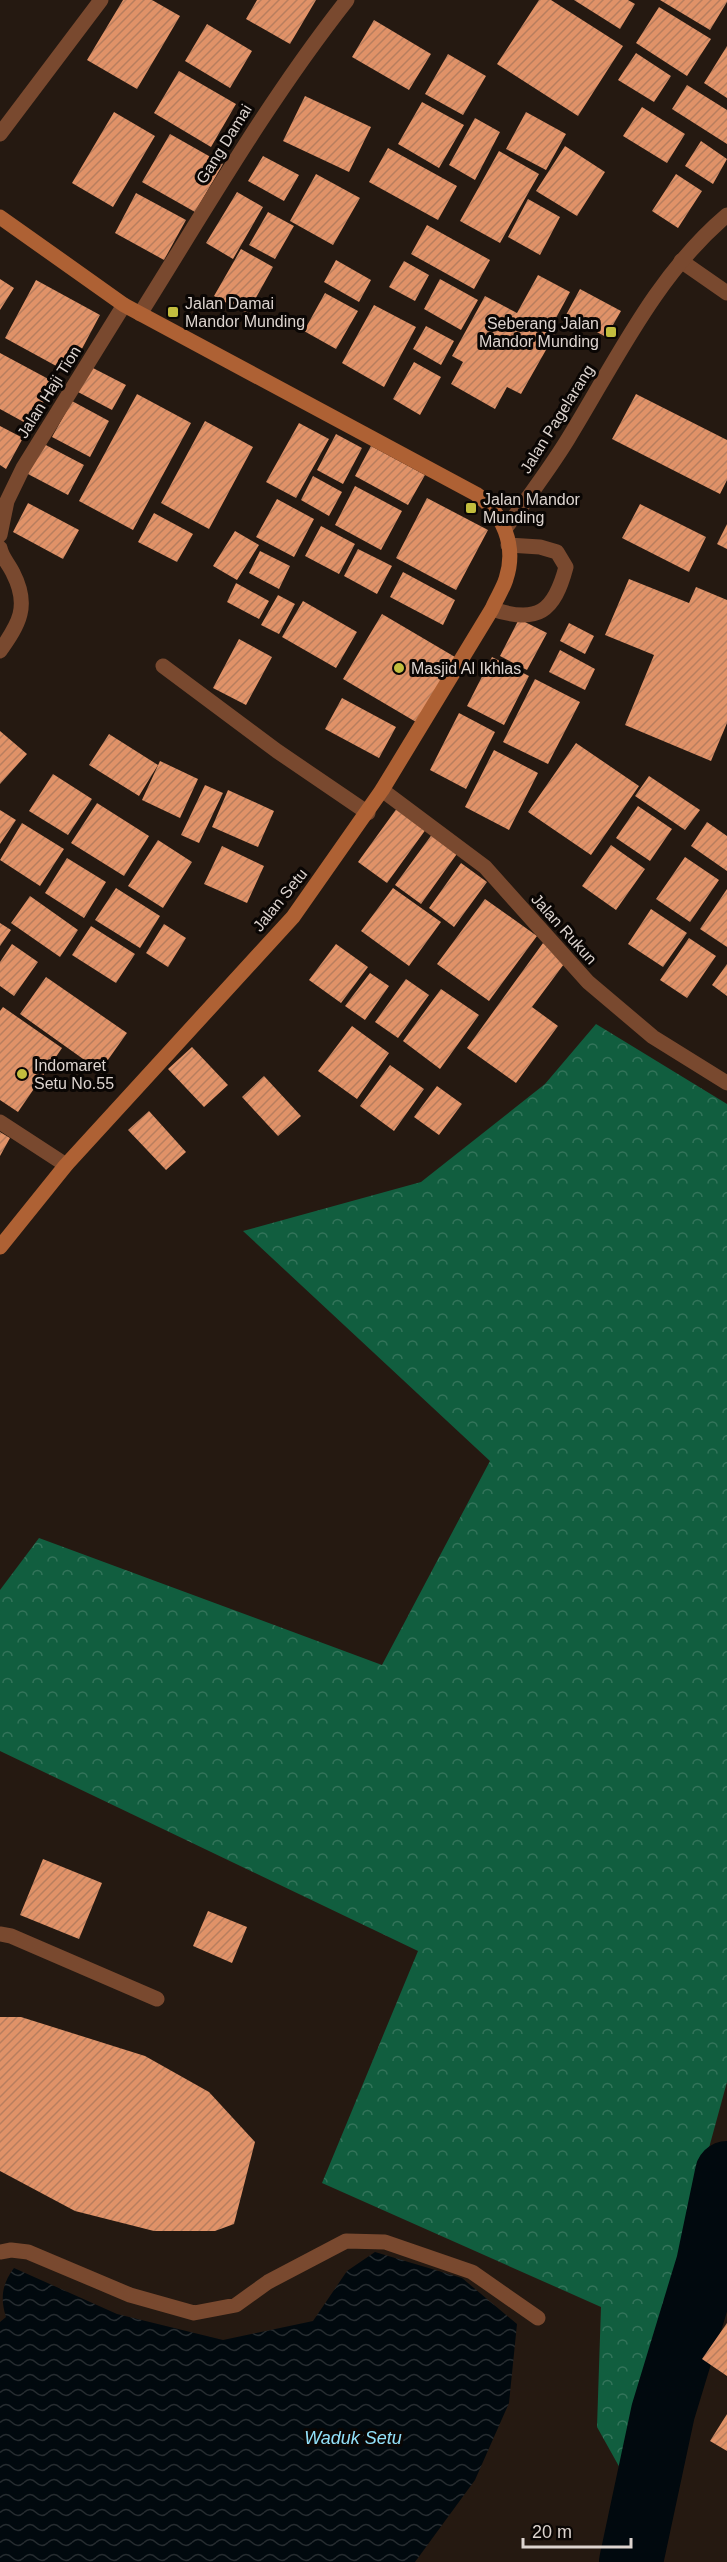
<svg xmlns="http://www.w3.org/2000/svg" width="727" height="2562" font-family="Helvetica,sans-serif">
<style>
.forest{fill:url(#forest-crowns)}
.water{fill:url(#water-waves)}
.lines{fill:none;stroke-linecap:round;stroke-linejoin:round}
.river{stroke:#01090e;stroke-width:64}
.building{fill:url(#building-hatch)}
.service{stroke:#79492f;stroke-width:15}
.minor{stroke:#79492f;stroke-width:15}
.tertiary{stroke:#79492f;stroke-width:15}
.secondary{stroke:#ae6134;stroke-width:15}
.poi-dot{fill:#c3bd3e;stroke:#0a0604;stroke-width:2}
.labels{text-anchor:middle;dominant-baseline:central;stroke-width:6;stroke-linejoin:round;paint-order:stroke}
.street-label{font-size:16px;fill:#ddd4cf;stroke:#0a0604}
.poi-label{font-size:16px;fill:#ddd4cf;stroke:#0a0604;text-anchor:start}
.water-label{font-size:18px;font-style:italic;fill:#92e0f9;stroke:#0a0604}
</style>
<defs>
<pattern id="forest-crowns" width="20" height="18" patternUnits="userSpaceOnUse" patternTransform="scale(1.5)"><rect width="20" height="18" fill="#115e3f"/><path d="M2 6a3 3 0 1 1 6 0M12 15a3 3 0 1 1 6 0" fill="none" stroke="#33745a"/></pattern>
<pattern id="water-waves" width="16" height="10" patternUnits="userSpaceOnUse" patternTransform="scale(1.5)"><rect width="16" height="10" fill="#01090e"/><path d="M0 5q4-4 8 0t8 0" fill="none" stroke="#262c30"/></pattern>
<pattern id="building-hatch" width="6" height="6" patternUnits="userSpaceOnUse" patternTransform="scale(1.5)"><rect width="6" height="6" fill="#e09268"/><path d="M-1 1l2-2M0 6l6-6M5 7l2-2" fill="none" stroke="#b87e5e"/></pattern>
</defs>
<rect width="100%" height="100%" fill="#251911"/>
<path class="forest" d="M596 1024 727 1104V2082L621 2470 597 2427 601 2307 322 2183 418 1951 0 1751V1590L39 1538 382 1665 490 1461 243 1231 421 1182 545 1084Z"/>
<path class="water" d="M375 2252 462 2278 517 2324 509 2403 475 2480 415 2562H0V2322L6 2317C0 2298 2 2284 14 2268L117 2314 223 2340 313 2321 347 2271Z"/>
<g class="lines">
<path class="river" d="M631 2562 663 2412 708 2264 727 2173"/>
</g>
<path class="building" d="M123 0H152L180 16 137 89 87 60Z
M257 0H316L290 44 246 19Z
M539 0H551L623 46 578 116 497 64Z
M574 0H628L635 4 620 29Z
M660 0H727V2L710 30Z
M659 7 711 39 687 76 636 43Z
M374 20 431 54 409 90 352 57Z
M207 24 252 51 230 88 185 61Z
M727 46V98L704 83Z
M636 53 671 76 654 102 618 80Z
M448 54 486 76 463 115 425 94Z
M179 71 236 104 211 147 154 113Z
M687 85 727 110V144L672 109Z
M305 96 371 127 349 172 283 141Z
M422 102 464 125 439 168 398 144Z
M642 107 685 134 667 163 623 136Z
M114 112 155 136 113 207 72 183Z
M526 112 566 134 546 170 506 149Z
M475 118 500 132 475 180 449 165Z
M170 134 223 164 195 212 142 182Z
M701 141 727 159 713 184 685 166Z
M565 146 605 172 577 216 536 191Z
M388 148 457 186 438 220 369 182Z
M499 151 539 174 500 243 460 221Z
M263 156 299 175 284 201 248 181Z
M316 174 360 198 333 245 290 221Z
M676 174 702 191 678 228 652 211Z
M237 192 263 207 233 259 206 243Z
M136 193 186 220 164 260 115 233Z
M528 199 560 217 540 255 508 237Z
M268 212 294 226 275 259 249 245Z
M427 225 490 260 474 289 411 254Z
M241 249 273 267 247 314 214 296Z
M336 260 371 280 359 302 324 282Z
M404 261 429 275 415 301 389 287Z
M538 275 570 292 549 331 555 334 521 394 507 387 495 409 451 384 463 362 452 356 485 296 517 313Z
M0 279 14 288 0 310Z
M440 279 478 300 461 330 424 309Z
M36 280 100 315 69 373 5 338Z
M580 289 621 311 606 337 566 315Z
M325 293 358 311 336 349 304 331Z
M374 305 416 327 384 387 342 363Z
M426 326 454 341 441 365 413 349Z
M0 353 54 382 31 426 0 409Z
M414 362 441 377 420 415 393 399Z
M91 367 126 385 112 410 78 392Z
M137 394 191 423 133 530 79 501Z
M636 394 727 440V480L720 494 612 439Z
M72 401 109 421 90 457 52 437Z
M205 421 253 447 209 529 161 503Z
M299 423 329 439 296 498 266 482Z
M0 426 23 438 6 469 0 465Z
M336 434 362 448 343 484 317 470Z
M42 443 84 465 68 495 26 473Z
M371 446 425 475 408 505 355 476Z
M313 476 342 492 329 516 301 500Z
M355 486 402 511 381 550 335 525Z
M427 498 488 530 456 590 396 558Z
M277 499 314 519 294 557 256 537Z
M28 503 79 530 63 559 13 532Z
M640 504 706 537 689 572 622 538Z
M154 513 193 534 177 562 138 542Z
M727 524V549L717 544Z
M321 526 355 544 339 574 305 556Z
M235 531 259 545 237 580 213 566Z
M358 549 392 566 377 594 344 576Z
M260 551 290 566 279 589 249 573Z
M403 572 455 600 443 625 390 597Z
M629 579 689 603 696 587 727 600V723L711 761 625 725 654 655 605 635Z
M236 583 269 601 259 619 227 602Z
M278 595 295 604 279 634 261 625Z
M303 601 357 632 336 668 282 637Z
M382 614 455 657 416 722 343 679Z
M519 619 547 633 527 670 500 656Z
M569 623 594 636 585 654 560 641Z
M239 639 272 657 246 705 213 688Z
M560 650 595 669 585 690 549 672Z
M492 657 529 676 504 725 467 706Z
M535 679 580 702 548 764 503 742Z
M342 698 396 727 379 758 325 729Z
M459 713 495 732 466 789 430 770Z
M0 731 27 754 0 784Z
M109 734 158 765 139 796 89 765Z
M576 743 639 786 591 855 528 812Z
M494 750 538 773 509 830 465 807Z
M160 761 198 779 180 818 142 800Z
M53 774 92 799 68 835 29 811Z
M649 776 700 810 685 830 635 796Z
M205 785 223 793 199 843 181 835Z
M228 790 274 811 258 847 212 827Z
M97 803 149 836 124 876 71 843Z
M400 804 429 825 387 883 358 862Z
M638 806 672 829 650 861 616 838Z
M0 810 16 820 0 844Z
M707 822 727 836V871L691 846Z
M22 823 64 849 40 886 0 860Z
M433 833 459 851 421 904 395 885Z
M158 840 192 862 163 908 128 886Z
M611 845 645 869 616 910 582 886Z
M222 846 264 866 247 903 204 884Z
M685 857 719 880 690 922 656 899Z
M67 858 106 882 84 918 45 893Z
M461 863 487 882 454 927 429 908Z
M116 888 160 916 140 948 95 920Z
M393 888 441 922 409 966 361 931Z
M727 889V947L700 929Z
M30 896 78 930 60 957 11 923Z
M485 899 537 936 489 1001 437 964Z
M651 909 687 933 663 967 628 944Z
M0 923 11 930 0 946Z
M164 924 186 938 168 967 146 953Z
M91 926 135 954 116 983 72 955Z
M689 938 716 956 687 998 660 980Z
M543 943 567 960 532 1007 558 1026 516 1083 467 1048Z
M12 944 38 962 14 996 0 986V962Z
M336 944 368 967 341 1003 309 980Z
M727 964V996L712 985Z
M370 973 389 986 365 1020 345 1006Z
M46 977 127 1033 100 1071 20 1014Z
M406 979 429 995 398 1038 375 1022Z
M441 989 479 1015 440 1069 403 1041Z
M3 1007 62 1048 18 1112 0 1100V1011Z
M352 1026 389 1053 357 1099 318 1071Z
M192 1047 228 1085 204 1107 168 1069Z
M390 1065 424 1089 394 1131 360 1106Z
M264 1076 301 1116 278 1136 242 1097Z
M437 1086 462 1104 439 1135 414 1117Z
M149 1111 186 1152 166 1170 128 1130Z
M0 1132 10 1138 0 1156Z
M43 1859 102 1883 79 1939 20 1915Z
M208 1911 247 1927 232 1963 193 1946Z
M0 2017H21L145 2056 209 2092 255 2142 234 2224 215 2231H154L75 2211 0 2171Z
M727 2323V2376L702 2359Z
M727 2414V2451L710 2441Z"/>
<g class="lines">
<path class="service" d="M681 261 727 293
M492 609C538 624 554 612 566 567L557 552 540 547 508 545
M163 666 277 751 368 813
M0 1934 11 1936 157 1999
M0 2252 11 2250 28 2252 130 2295 194 2313 236 2305 268 2282 346 2241 385 2242 472 2272 538 2318"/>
<path class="minor" d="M0 134 101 0
M140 314C207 207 269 99 347 0
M0 535 7 501 23 468 124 305
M0 548C2 558 9 564 13 573 30 606 19 624 0 651
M382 790 485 867 588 982 653 1037 727 1083
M0 1122 66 1165"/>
<path class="tertiary" d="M505 529C527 499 549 470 568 439 616 361 656 275 727 215"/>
<path class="secondary" d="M0 217 124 305 476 494C503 513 517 546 506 579 503 589 496 599 492 609L382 790 293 917 66 1165 0 1247"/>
</g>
<g class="poi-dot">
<rect x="167" y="306" width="12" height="12" rx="3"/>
<rect x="605" y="326" width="12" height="12" rx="3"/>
<rect x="465" y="502" width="12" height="12" rx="3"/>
<circle cx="399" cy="668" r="6"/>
<circle cx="22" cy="1074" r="6"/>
</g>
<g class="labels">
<g class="street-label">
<text transform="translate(224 144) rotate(-58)">Gang Damai</text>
<text transform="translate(49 392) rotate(-58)">Jalan Haji Tion</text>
<text transform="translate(557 419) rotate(-58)">Jalan Pagelarang</text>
<text transform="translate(280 900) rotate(-51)">Jalan Setu</text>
<text transform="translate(564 929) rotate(48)">Jalan Rukun</text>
</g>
<g class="poi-label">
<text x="185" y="303">Jalan Damai<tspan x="185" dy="18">Mandor Munding</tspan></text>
<text x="599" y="323" text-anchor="end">Seberang Jalan<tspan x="599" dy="18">Mandor Munding</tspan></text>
<text x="483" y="499">Jalan Mandor<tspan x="483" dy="18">Munding</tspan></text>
<text x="411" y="668">Masjid Al Ikhlas</text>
<text x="34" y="1065">Indomaret<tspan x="34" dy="18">Setu No.55</tspan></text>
</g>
<g class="water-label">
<text x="353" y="2438">Waduk Setu</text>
</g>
</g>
<path d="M523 2538v9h108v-9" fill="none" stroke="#ddd4cf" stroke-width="3"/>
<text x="532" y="2538" font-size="18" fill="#ddd4cf" stroke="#0a0604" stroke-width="4.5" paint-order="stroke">20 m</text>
</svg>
